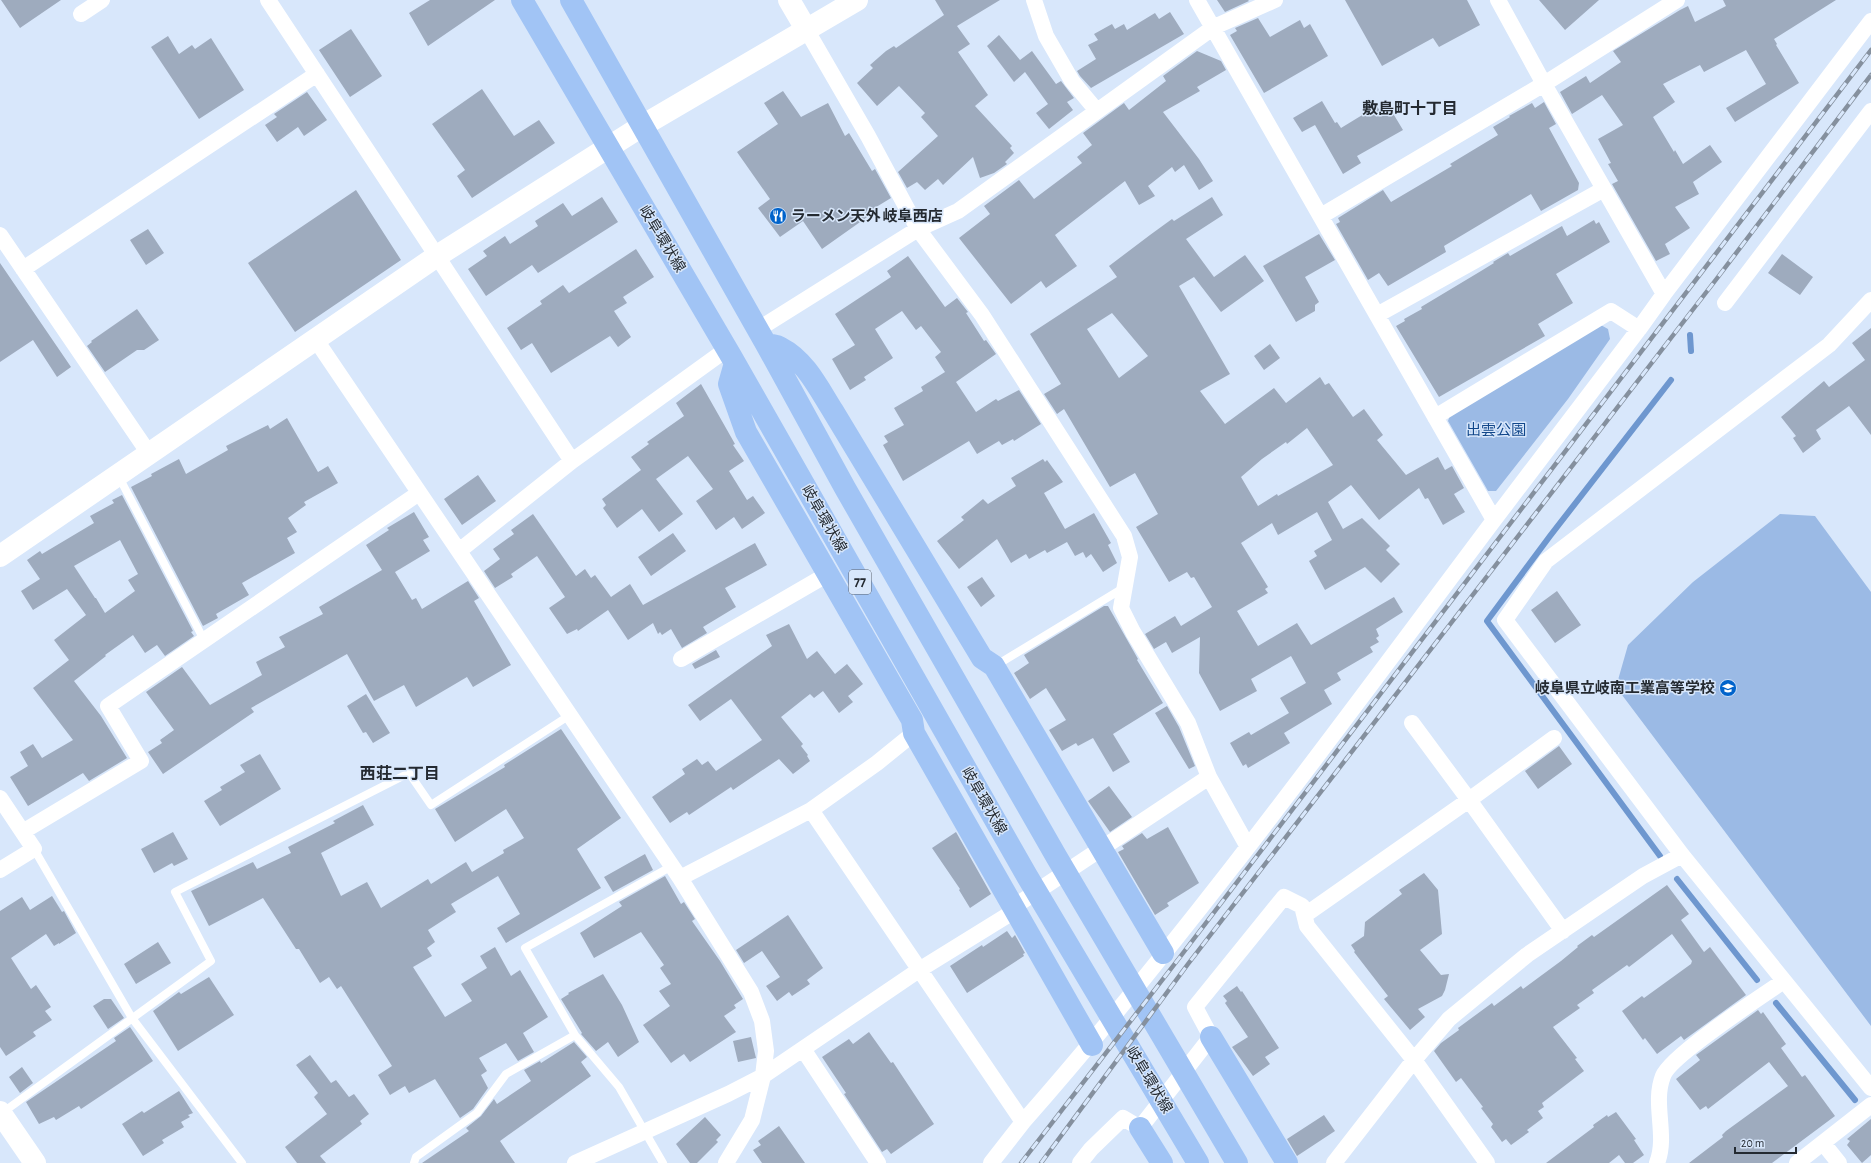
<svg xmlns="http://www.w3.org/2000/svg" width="1871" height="1163" font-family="'Alegreya Sans','Noto Sans JP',sans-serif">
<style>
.green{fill:#9bbae5}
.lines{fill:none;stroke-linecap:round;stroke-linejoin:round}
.stream{stroke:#6e97cf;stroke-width:6}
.building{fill:#9eabbe;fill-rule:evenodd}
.lane{stroke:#fff;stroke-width:8}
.street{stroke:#fff;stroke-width:16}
.secondary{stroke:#fff;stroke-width:22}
.primary{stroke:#a1c4f5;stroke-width:22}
.rail-casing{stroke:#85909e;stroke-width:4.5}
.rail{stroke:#d8e7fb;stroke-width:3;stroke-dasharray:9;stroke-linecap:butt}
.labels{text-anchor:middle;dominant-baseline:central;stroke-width:3;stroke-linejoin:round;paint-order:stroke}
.shield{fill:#d8e7fb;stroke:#5a636e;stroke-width:1}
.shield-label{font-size:14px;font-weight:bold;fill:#242a31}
.poi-label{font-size:15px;font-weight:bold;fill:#242a31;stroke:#d8e7fb;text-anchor:start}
.street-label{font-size:15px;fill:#242a31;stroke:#d8e7fb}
.park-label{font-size:15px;fill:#11478a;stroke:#d8e7fb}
.neighbourhood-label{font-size:16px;font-weight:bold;fill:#242a31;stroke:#d8e7fb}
</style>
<rect width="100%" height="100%" fill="#d8e7fb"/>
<path class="green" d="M1599 324 1608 329 1610 339 1568 399 1496 491H1488L1448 421 1451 412Z
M1780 514 1815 516 1871 592V1026L1616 687 1628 645 1693 582Z"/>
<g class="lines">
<path class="stream" d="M1690 335 1691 351
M1660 856 1487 621 1550 536 1671 380
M1677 879 1757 980
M1776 1003 1855 1100"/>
</g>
<path class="building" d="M1 0H61L20 28Z
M430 0H495L428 46 409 13Z
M935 0H1000L957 26 970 44 958 52 988 95 975 106 1012 146 1010 148 1014 153 1005 162 1007 164 994 173 980 178 973 157 943 185 938 179 925 190 917 182 907 188 898 172 938 136 921 117 925 113 899 86 877 106 857 83 873 68 870 65 886 51 894 46 896 48 944 15Z
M1217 0H1248L1249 1 1225 12Z
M1345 0H1467L1480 25 1439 47 1433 38 1382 66Z
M1539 0H1599L1565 30Z
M1723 0H1836L1774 39 1777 44 1776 45 1799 83 1735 122 1726 108 1766 84 1746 50 1704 72 1700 65 1663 84 1675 102 1653 117 1674 152 1675 150 1683 164 1710 145 1722 162 1693 182 1699 194 1675 207 1690 228 1665 244 1670 254 1656 261 1612 184 1618 181 1608 164 1611 163 1598 139 1623 125 1602 95 1572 114 1560 92 1586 76 1590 83 1621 62 1613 51 1680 10 1688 6 1695 22 1726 6Z
M1170 12 1184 34 1091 88 1080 76 1077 71 1096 59 1088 45 1098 40 1094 34 1112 24 1115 29 1124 24 1127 30 1155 13 1159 19Z
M1258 18 1270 37 1300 20 1304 28 1310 24 1328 56 1264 93 1230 35 1237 31 1235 28Z
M351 29 382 76 350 97 319 50Z
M999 35 1020 60 1032 51 1056 84 1061 81 1074 98 1067 102 1073 110 1049 129 1036 113 1048 104 1025 72 1014 82 987 46Z
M168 36 179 54 192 45 195 49 211 38 244 90 199 119 151 47Z
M1197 51 1221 61 1226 70 1197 87 1200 91 1163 112 1199 159 1213 181 1199 190 1184 165 1175 172 1172 167 1148 186 1155 196 1139 205 1125 181 1055 235 1077 266 1046 288 1041 281 1011 304 959 238 990 214 984 206 1019 180 1034 199 1082 163 1077 157 1092 145 1083 133 1124 103 1129 110 1166 81 1163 76Z
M482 89 514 136 539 120 555 143 472 198 457 176 465 170 432 124Z
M783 91 801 117 828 103 845 136 849 133 872 171 875 169 891 198 868 212 870 215 822 249 803 221 780 237 758 208 770 199 737 152 778 124 764 103Z
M307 92 327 120 304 136 298 127 277 142 265 125 277 117 274 114Z
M1322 101 1335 123 1337 122 1341 128 1377 106 1382 115 1391 110 1403 130 1357 156 1361 163 1343 174 1315 125 1302 132 1293 118Z
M1544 102 1556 124 1549 128 1579 183 1578 190 1541 211 1531 194 1444 246 1446 252 1388 286 1379 273 1368 280 1336 224 1340 222 1338 218 1383 190 1391 202 1452 166 1450 164 1498 135 1493 127 1510 117 1509 116 1532 103 1535 108Z
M356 190 401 260 295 332 248 263Z
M602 197 618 222 538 273 532 265 486 296 468 269 487 256 483 251 505 236 510 244 538 226 535 221 563 203 572 216Z
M1212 197 1223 215 1186 239 1214 277 1245 255 1264 281 1221 312 1194 277 1179 286 1230 374 1200 391 1225 424 1274 388 1286 403 1320 377 1325 385 1329 383 1353 417 1364 409 1383 435 1377 440 1406 475 1438 457 1445 470 1452 466 1464 488 1454 494 1465 512 1443 525 1428 498 1425 499 1419 488 1379 520 1351 485 1328 502 1343 529 1362 518 1390 546 1386 550 1400 564 1381 583 1365 567 1325 590 1309 561 1317 556 1314 551 1332 540 1317 512 1278 535 1272 523 1241 543 1268 587 1265 589 1268 593 1237 611 1258 646 1297 623 1311 645 1394 597 1403 612 1376 629 1379 636 1376 638 1379 642 1370 647 1373 652 1337 673 1341 680 1324 690 1332 704 1284 733 1290 743 1248 768 1246 764 1243 766 1230 743 1249 732 1251 735 1289 713 1280 698 1306 683 1291 656 1251 679 1257 691 1220 711 1199 673 1200 637 1172 653 1166 642 1154 649 1145 634 1175 616 1181 626 1212 607 1194 577 1191 578 1187 572 1169 582 1136 527 1158 514 1135 473 1110 487 1064 409 1057 414 1044 394 1061 384 1030 334 1117 277 1109 266 1150 235 1172 219 1174 221ZM1112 313 1148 356 1119 378 1087 329ZM1307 428 1333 465 1278 496 1277 494 1258 506 1241 477 1262 459 1286 442 1287 444Z
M1594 220 1596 224 1599 222 1610 242 1556 274 1573 303 1538 324 1545 336 1439 397 1396 326 1405 321 1404 319 1422 309 1421 307 1481 271 1494 263 1493 262 1508 253 1510 256 1562 226 1567 236Z
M148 229 164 253 146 265 130 240Z
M1319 234 1335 260 1305 277 1319 302 1315 305V311L1296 322 1263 266Z
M636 249 654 277 623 297 627 303 614 311 631 337 618 347 610 336 551 373 532 343 521 350 507 328 542 304 540 301 563 285 569 293Z
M1782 254 1813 277 1800 295 1768 273Z
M908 256 945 307 957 298 968 312 966 313 984 341 986 340 996 354 956 382 976 412 996 399 998 401 1019 390 1041 424 1014 441 1013 439 1002 445 999 441 977 454 969 441 903 481 883 445 888 442 884 436 904 425 894 408 923 391 921 387 945 372 935 357 941 352 921 326 916 330 902 311 875 329 893 358 864 377 866 380 850 390 832 359 855 345 835 314 891 277 887 271Z
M0 263 71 367 57 377 33 340 0 362Z
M137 309 159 340 144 350H137L105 372 87 346 92 342 91 341Z
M1871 328V435L1849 406 1816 430 1821 439 1803 453 1793 438 1796 436 1781 417 1824 381 1829 387 1865 360 1852 343Z
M1270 344 1280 358 1264 370 1254 356Z
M701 384 735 444 733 445 744 461 729 471 747 500 753 496 765 513 742 529 734 517 716 530 696 501 713 489 688 456 656 479 683 514 659 532 642 509 617 528 603 508 606 505 602 499 641 470 631 457 649 444 647 442 684 416 676 403Z
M287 418 318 472 328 466 338 483 304 502 306 505 288 518 297 532 287 538 295 553 242 583 249 595 216 614 218 618 203 626 131 487 152 476 151 474 179 459 186 474 228 450 226 446 268 425 270 429Z
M1043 459 1045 462 1047 460 1063 482 1044 493 1065 529 1094 513 1111 543 1108 545 1117 563 1103 572 1091 554 1086 558 1083 552 1075 556 1067 542 1047 553 1045 550 1029 559 1026 554 1011 563 997 539 959 569 937 541 964 520 961 517 983 499 988 504 1016 486 1011 478Z
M478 475 496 501 462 525 444 499Z
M122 495 193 631 191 632 194 636 165 656 157 645 145 653 133 635 105 655 106 656 74 681 101 716 127 758 89 781 83 773 28 806 10 777 28 766 20 752 33 744 42 758 73 740 33 688 69 660 54 640 86 615 67 589 33 610 21 591 40 579 27 560 40 551 42 554 94 523 90 516 114 503 112 500ZM120 540 138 574 128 580 135 591 105 613 96 598H95L74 566Z
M414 512 429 537 423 540 430 551 395 572 412 600 416 598 422 609 468 581 479 598 474 601 511 665 473 687 467 677 416 707 404 685 374 701 347 654 251 708 254 712 163 774 148 752 162 743 160 740 174 730 146 692 182 667 210 705 262 675 256 662 285 647 279 637 323 614 319 607 382 570 366 545 389 530 387 528Z
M533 514 576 576 585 569 591 578 595 575 611 597 630 584 643 605 755 543 767 565 725 588 736 607 703 627 707 633 682 648 671 629 662 635 660 632 658 634 653 623 628 640 608 610 578 631 577 629 567 634 549 608 565 597 537 556 511 574 513 577 495 588 484 571 500 559 493 549 514 534 511 530Z
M673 533 686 551 651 576 638 557Z
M982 577 995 596 981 607 967 587Z
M1557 591 1581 625 1555 643 1531 610Z
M1104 606H1108L1138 659 1137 660 1163 703 1113 734 1130 762 1113 772 1093 738 1078 746 1076 743 1062 751 1049 730 1066 720 1046 688 1030 699 1014 673 1029 663 1024 655Z
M789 624 807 659 817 651 835 674 847 664 863 684 848 696 853 702 839 713 823 691 814 698 810 694 781 717 803 744 801 746 808 755 807 756 810 761 793 774 779 759 733 790 731 787 689 815 687 812 670 823 652 797 685 774 682 769 697 759 702 765 708 761 716 771 762 740 731 699 700 721 688 705 772 646 766 635Z
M716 650 720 657 695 669 692 664Z
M366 694 390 733 373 743 366 732 363 733 347 706Z
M1167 706 1179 727 1195 766 1189 769 1155 713Z
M561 729 621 818 577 849 601 888 506 943 497 928 520 914 498 876 451 904 456 912 428 930 435 942 427 948 432 956 413 967 445 1017 472 1001 461 984 487 968 480 956 495 947 511 976 520 970 548 1017 523 1033 534 1052 518 1061 506 1043 479 1058 487 1071 481 1075 488 1088 473 1109 460 1118 435 1079 409 1093 405 1086 390 1095 378 1075 392 1066 341 986 337 989 329 977 320 983 299 949H296L263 898 209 926 191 891 253 862 257 869 291 853 288 847 335 823 333 821 363 805 374 825 321 853 341 896 367 882 381 908 428 879 431 884 466 862 472 872 504 853 503 850 524 838 506 809 455 842 435 809 505 767 504 765Z
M1559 746 1572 764 1538 789 1525 771Z
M260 754 281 789 220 826 204 801 222 790 220 787 245 772 240 765Z
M1109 786 1132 817 1110 832 1088 801Z
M1168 827 1199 883 1167 903 1169 906 1155 915 1118 852 1124 849 1122 846 1142 833 1147 839Z
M173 832 188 859 174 866 172 863 154 873 141 849Z
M956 832 991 894 970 908 959 890 960 889 932 848Z
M645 854 653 870 613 892 604 877Z
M1424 873 1438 890 1442 934 1420 950 1441 975 1449 974 1445 990 1442 996 1418 1009 1425 1017 1410 1030 1384 999 1388 996 1354 952 1355 951 1351 945 1364 936 1365 922 1402 894 1399 890Z
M665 876 681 904 684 902 695 919 692 921 720 961 743 999 734 1005 736 1008 724 1016 736 1032 690 1062 684 1054 671 1063 643 1025 670 1006 659 991 671 984 660 968 664 965 641 932 594 958 580 933 622 906 619 902Z
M1667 885 1689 914 1681 920 1704 952 1710 947 1746 995 1684 1040 1681 1036 1657 1054 1645 1038 1643 1040 1622 1011 1642 996 1644 998 1691 964 1692 961 1672 934 1629 967 1627 965 1592 990 1594 993 1577 1005 1580 1008 1553 1027 1577 1058 1575 1059 1584 1071 1542 1103 1544 1107 1538 1111 1543 1118 1527 1130 1529 1132 1511 1145 1506 1139 1502 1142 1491 1127 1493 1124 1481 1108 1483 1107 1461 1078 1456 1082 1434 1051 1441 1043 1459 1030 1458 1028 1492 1003 1494 1006 1521 986 1523 989 1561 961 1578 947 1577 946 1592 935 1594 937Z
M52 896 62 912 64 911 76 933 59 944V943L54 946 46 934 11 958 31 989 36 985 51 1007 45 1011 52 1020 33 1032 36 1036 6 1056 0 1047V911L22 897 30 910Z
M788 915 823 968 807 980 810 984 792 996 789 992 777 1001 766 986 780 977 762 951 744 963 736 950Z
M1007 931 1012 938 1015 935 1025 953 1023 954 1024 956 967 993 950 966 982 945 983 947Z
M158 942 171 963 136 984 124 964Z
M603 974 622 1005 639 1042 618 1057 608 1042 596 1051 581 1034 582 1033 561 999 569 994 568 993Z
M209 977 234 1015 178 1051 153 1011 179 992 181 994Z
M1237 986 1241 992 1242 991 1279 1048 1265 1057 1270 1064 1253 1076 1232 1047 1248 1037 1225 1003 1227 1001 1223 996Z
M104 999H111L124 1018 108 1029 93 1006Z
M1758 1010 1761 1014 1763 1012 1786 1044 1781 1048 1802 1077 1805 1075 1835 1116 1772 1163H1689L1723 1137 1722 1135 1726 1131 1788 1086 1769 1062 1708 1109 1706 1106 1700 1110 1676 1079 1700 1060 1696 1055Z
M130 1027 153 1061 81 1109 79 1106 56 1120 54 1117 39 1124 26 1102 116 1041 114 1038Z
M869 1032 891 1063 893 1062 934 1124 891 1154 887 1149 882 1152 844 1094 846 1093 822 1057 849 1039 853 1044Z
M751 1037 756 1058 738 1062 733 1041Z
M574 1042 587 1057 581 1062 591 1076 500 1141 515 1163H422L469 1131 466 1128 481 1116 494 1099 497 1104 531 1081 524 1070 540 1061 541 1063Z
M310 1055 331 1083 336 1080 349 1097 354 1094 369 1114 360 1121 362 1124 320 1156 326 1163H297L285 1147 327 1114 314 1097 318 1093 296 1065Z
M22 1067 33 1083 20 1093 9 1077Z
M179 1091 193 1113 188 1115 190 1117 181 1122 184 1127 162 1140 164 1143 143 1156 122 1124 142 1111 144 1113Z
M1616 1112 1636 1139 1634 1140 1644 1155 1633 1163H1625L1619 1155 1609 1163H1546L1594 1127 1593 1125 1607 1115 1608 1117Z
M1324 1115 1335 1131 1297 1156 1287 1139Z
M705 1117 721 1135 716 1140 718 1142 697 1163H690L676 1144Z
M1871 1119V1155L1862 1163 1847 1145 1850 1141 1847 1139Z
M779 1126 805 1163H762L753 1150 761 1145 758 1141Z"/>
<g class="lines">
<path class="lane" d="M119 477 204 640
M995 666 1125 587
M34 849 132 1018 242 1163
M2 1113 211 961 175 892 409 773 431 805 570 715
M414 1163 416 1157 477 1113 506 1074 575 1035
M663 1163 619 1087 575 1035 525 948 672 866"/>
<path class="street" d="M268 0 572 461
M1034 0 1046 36 1072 81 1097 111
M1197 0 1494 520 1639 329
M1498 0 1544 84 1664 294
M81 14 102 0
M806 29 868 136 918 229 982 315 1124 536 1130 557 1121 608 1133 632 1188 723 1209 777 1248 847
M1321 216 1544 84 1677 0
M0 235 150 455
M23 269 317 74
M1871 300 1829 345 1546 561 1505 620 1682 855 1871 1088
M1725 303 1871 111
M1377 315 1604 189
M757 330 918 229 958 211 1214 27 1275 0
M316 340 680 878 751 992 762 1021 766 1051 763 1076 752 1120 726 1163
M1435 417 1611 311 1639 329 1664 294 1871 21
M459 551 572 461 727 349
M681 659 828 574
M1412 723 1469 800 1554 738
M0 798 34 849 0 870
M811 810 1023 1122 991 1163
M24 831 141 761 108 706 419 493
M680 878 811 810 877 763 914 733
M1305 915 1469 800 1563 931
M803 1049 878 1163
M1023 1122C1191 931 1341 724 1494 520
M1823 1143 1839 1163
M575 1163 728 1094 763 1076 919 970 1016 910 1021 902 1209 777
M1080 1163 1091 1149 1123 1118 1140 1128 1211 1037 1195 1007 1284 897 1302 906 1307 926 1414 1060 1487 1163
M1334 1163 1414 1060 1449 1019 1527 955 1643 876 1682 855
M1657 1163C1668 1135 1652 1104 1663 1076 1670 1056 1762 996 1784 981
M1797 1163 1871 1105"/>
<path class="secondary" d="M789 0 806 29
M0 556 437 256 642 126 857 0
M0 1112 35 1163"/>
<path class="primary" d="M522 0 731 356 1027 876 1198 1163
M571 0 766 344 845 488 1056 856 1237 1163
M766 344C771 345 777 345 781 348 805 360 819 389 833 411L982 658 994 666 1163 953
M735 363 729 384 746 432 912 720 914 733 1092 1045
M1211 1037 1287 1163
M1140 1128 1162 1163"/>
<g class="rail-casing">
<path id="rail" d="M1021 1163 1180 957 1871 50
M1041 1163 1188 964 1718 277 1871 75"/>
</g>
<use href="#rail" class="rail"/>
</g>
<defs>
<g id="restaurant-disc" transform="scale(0.9)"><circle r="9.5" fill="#0063cb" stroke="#d8e7fb"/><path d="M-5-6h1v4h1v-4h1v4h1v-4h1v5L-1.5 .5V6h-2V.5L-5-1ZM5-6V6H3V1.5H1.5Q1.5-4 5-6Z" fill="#fff"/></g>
<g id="school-disc" transform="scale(0.9)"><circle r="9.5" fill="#0063cb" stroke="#d8e7fb"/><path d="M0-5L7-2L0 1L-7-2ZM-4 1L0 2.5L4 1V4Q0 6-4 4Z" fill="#fff"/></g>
</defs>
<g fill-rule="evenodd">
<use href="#restaurant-disc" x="778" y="216"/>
<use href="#school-disc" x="1728" y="688"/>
</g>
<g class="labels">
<rect class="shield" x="849" y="570" width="22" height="24" rx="3"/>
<g class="shield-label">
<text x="860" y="582">77</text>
</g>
<g class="poi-label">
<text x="791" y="216">ラーメン天外 岐阜西店</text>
<text x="1715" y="688" text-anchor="end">岐阜県立岐南工業高等学校</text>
</g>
<g class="street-label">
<text transform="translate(662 239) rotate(59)">岐阜環状線</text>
<text transform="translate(824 519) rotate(60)">岐阜環状線</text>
<text transform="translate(984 801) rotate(60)">岐阜環状線</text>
<text transform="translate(1149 1080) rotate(59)">岐阜環状線</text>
</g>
<g class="park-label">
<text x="1496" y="430">出雲公園</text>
</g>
<g class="neighbourhood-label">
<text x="1410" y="109">敷島町十丁目</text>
<text x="400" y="774">西荘二丁目</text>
</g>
</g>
<path d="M1735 1147v6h61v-6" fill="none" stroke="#242a31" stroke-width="2"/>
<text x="1741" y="1147" font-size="12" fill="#242a31" stroke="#d8e7fb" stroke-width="3" paint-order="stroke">20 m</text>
</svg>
